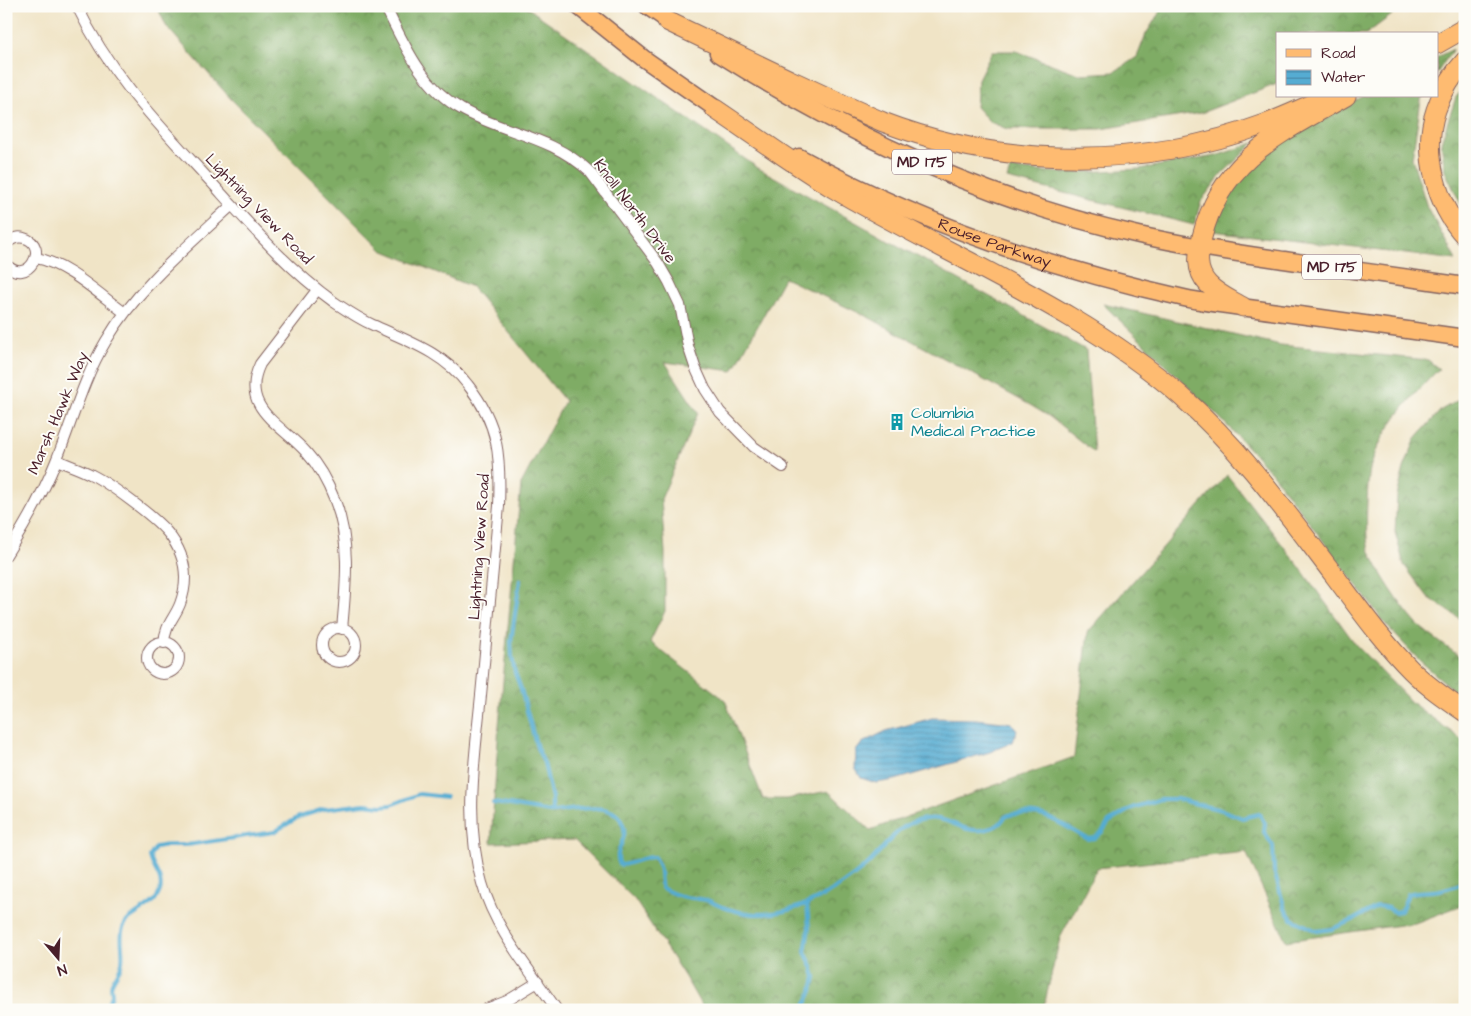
<svg xmlns="http://www.w3.org/2000/svg" width="1471" height="1016" font-family="'Architects Daughter',sans-serif">
<style>
.forest{fill:url(#forest-crowns);stroke:#646648}
.water{fill:url(#water-rules);stroke:#50667e}
.lines{fill:none;stroke-linecap:round;stroke-linejoin:round}
.stream{stroke:#55acd2;stroke-width:4}
.minor-casing{stroke:#846461;stroke-width:12}
.primary-casing{stroke:#846461;stroke-width:19}
.motorway-casing{stroke:#846461;stroke-width:21}
.minor{stroke:#fff;stroke-width:10}
.primary{stroke:#febb71;stroke-width:16}
.motorway{stroke:#febb71;stroke-width:19}
.labels{text-anchor:middle;dominant-baseline:central;stroke-width:4;stroke-linejoin:round;paint-order:stroke}
.shield{fill:#fdfcf7;stroke:#806168;stroke-width:1}
.shield-label{font-size:15px;font-weight:bold;fill:#4a1f2b}
.street-label{font-size:16px;fill:#4a1f2b;stroke:#fdfcf7}
.culture-label{font-size:16px;fill:#0d838f;stroke:#fdfcf7;text-anchor:start}
</style>
<defs>
<pattern id="forest-crowns" width="20" height="18" patternUnits="userSpaceOnUse" patternTransform="scale(1.25)"><rect width="20" height="18" fill="#7fac65"/><path d="M2 6a3 3 0 1 1 6 0M12 15a3 3 0 1 1 6 0" fill="none" stroke="#6a8b53"/></pattern>
<pattern id="water-rules" width="6" height="5" patternUnits="userSpaceOnUse" patternTransform="scale(1.25)"><rect width="6" height="5" fill="#55acd2"/><path d="M0 2.5h6" fill="none" stroke="#488bab"/></pattern>
</defs>
<rect width="100%" height="100%" fill="#fdfcf7"/>
<filter id="ink" filterUnits="userSpaceOnUse"><feTurbulence type="fractalNoise" baseFrequency=".02" numOctaves="2"/><feDisplacementMap in="SourceGraphic" scale="10" xChannelSelector="R" yChannelSelector="G"/><feConvolveMatrix kernelMatrix="1 2 1 2 8 2 1 2 1" color-interpolation-filters="sRGB"/></filter>
<filter id="wash" filterUnits="userSpaceOnUse"><feTurbulence type="fractalNoise" baseFrequency=".0096" numOctaves="4" result="noise"/><feDisplacementMap in="SourceGraphic" scale="20" xChannelSelector="R" yChannelSelector="G"/><feGaussianBlur stdDeviation="1.12" result="paint"/><feColorMatrix in="noise" values="0 0 0 0 0 0 0 0 0 0 0 0 0 0 0 0 0 1.4 0 .05"/><feComposite in="paint" operator="in"/></filter>
<g filter="url(#wash)">
<rect width="100%" height="100%" fill="#f0e4c6"/>
<path class="forest" d="M157 6H525L758 168 1086 350 1094 452 1050 417 1030 405 868 317 784 278 733 371 665 362 698 413 661 499 665 552V611L650 642 725 700 763 799H787L828 791 870 830 1074 757 1088 632 1227 475 1296 562 1356 645 1412 703 1465 742V904L1415 923 1286 941 1246 852 1097 868 1060 938 1043 1010H704L685 977 635 900 574 840 491 843 499 725 521 484 565 401 472 287 382 250 232 100 166 26Z
M1175 6H1404L1366 34H1277V84L1201 113 1101 129H1007L990 122 976 107 978 79 992 51H1016L1079 74 1114 72 1137 57 1146 34 1161 10Z
M1453 49 1437 73V57Z
M1465 87V213L1445 171 1441 142 1456 97Z
M1364 96H1423L1421 100 1412 158 1427 207 1456 260 1212 231 1228 195 1254 161 1305 128Z
M1254 143 1222 174 1201 201 1194 225 1007 179 1010 169 1066 173 1139 169 1216 156Z
M1103 304 1281 345 1428 360 1439 369C1412 396 1382 428 1371 465 1367 478 1365 532 1368 545 1372 564 1405 613 1419 626 1433 638 1450 649 1465 660V700L1419 660 1387 626 1272 473 1220 418Z
M1465 396V622L1428 597 1404 565 1395 532 1397 496 1404 468 1416 438 1441 410Z"/>
<path class="water" d="M932 718 976 719 1012 723 1017 731 1013 742 990 752 895 780 876 783 861 778 855 768 856 751 862 743 886 731Z"/>
<g class="lines">
<path class="stream" d="M520 580 511 641 512 657 515 673 521 689 537 748 544 763 552 798V812
M493 803C512 805 531 809 550 812 556 813 563 810 569 810 588 808 616 803 623 825 629 840 612 850 620 865 632 864 642 857 654 857 664 873 658 874 662 888 680 898 687 897 706 900 711 901 715 904 720 906 730 910 746 914 757 914 798 915 838 890 868 864 883 850 895 828 916 821 947 811 958 833 982 830 988 829 994 828 999 824 1002 822 1004 817 1007 816 1010 814 1015 814 1019 814 1046 810 1065 827 1088 839L1095 838 1102 832 1109 822 1132 808 1161 799H1177L1197 804 1222 810 1242 818 1259 814 1265 823 1264 832 1273 846 1274 871 1285 909 1292 919 1317 931 1332 929 1351 921 1378 906 1388 908 1395 912 1401 911 1408 894C1418 891 1423 892 1433 891 1444 890 1455 886 1465 882
M101 1010C106 1006 111 1001 112 994 112 990 110 987 112 983 115 976 121 970 122 962 124 951 119 938 123 928 129 912 154 910 160 891 164 877 152 869 150 856L156 847C169 844 181 846 194 844L274 832 299 817 324 809 365 804 381 806 391 805 419 794 446 797
M803 1010 812 991 815 977 812 966 805 952 809 928 807 904"/>
</g>
</g>
<g filter="url(#ink)">
<g class="lines">
<g class="minor-casing">
<path id="minor" d="M77 6C111 77 160 126 212 183 250 225 288 269 334 302 346 310 359 319 373 325 408 341 444 353 468 385 499 424 501 457 499 506 493 569 487 632 481 695 475 757 464 822 482 883 495 930 530 970 557 1010
M385 6C404 44 422 87 461 109 505 134 550 135 590 172L658 263 669 282 680 305 688 346 695 367 705 389 720 412 754 447 783 467
M6 244C11 239 17 236 24 238 51 245 27 288 6 264
M36 258C66 263 100 295 125 313
M317 290 260 364C239 408 281 424 306 452 319 466 328 483 335 501 351 542 346 585 342 629
M57 460C68 465 81 469 92 475 106 482 118 491 130 500 157 520 185 541 185 578 185 587 183 596 180 604 174 619 165 625 164 643
M6 555C25 525 43 494 56 461 73 420 82 381 106 341 137 288 187 247 232 205
M322 645a17 17 0 1 1 34 0a17 17 0 1 1-34 0Z
M147 658a16 16 0 1 1 32 0a16 16 0 1 1-32 0Z
M484 1010 507 1001 538 982"/>
</g>
<g class="primary-casing">
<g id="primary">
<path d="M578 6 643 58 725 115"/>
<path d="M647 6 679 28"/>
<path d="M718 53C848 135 990 202 1139 235 1187 246 1236 253 1284 260 1344 269 1404 277 1465 286"/>
<path id="s1" d="M799 157C920 223 1050 268 1184 298 1217 305 1252 308 1285 313 1345 321 1405 330 1465 338"/>
</g>
</g>
<g class="motorway-casing">
<path id="motorway" d="M667 21C708 41 749 60 790 80 821 94 852 109 883 122 1003 168 1144 169 1265 124 1287 116 1309 105 1331 96
M1437 44 1465 28
M1465 61C1452 75 1442 92 1436 110 1422 151 1436 205 1465 236
M715 109C754 135 793 164 833 188 948 256 1081 308 1181 396 1241 449 1286 512 1334 575 1358 607 1382 641 1411 670 1427 686 1446 699 1465 712
M1243 307C1231 300 1217 294 1208 284 1195 270 1198 254 1202 237 1221 159 1281 133 1346 96"/>
</g>
<use href="#minor" class="minor"/>
<use href="#primary" class="primary"/>
<use href="#motorway" class="motorway"/>
</g>
</g>
<defs>
<g id="building-bare" transform="scale(1.35)"><path d="M-4-6H4V6H1V3H-1V6H-4ZM-2.5-4.3h1.7v1.8h-1.7ZM.8-4.3h1.7v1.8H.8ZM-2.5-1h1.7V.8h-1.7ZM.8-1h1.7V.8H.8Z" fill="#0f9aa8" stroke="#fdfcf7" stroke-width="2.5" paint-order="stroke"/></g>
</defs>
<g fill-rule="evenodd">
<use href="#building-bare" x="897" y="422"/>
</g>
<g class="labels">
<g class="shield">
<rect x="892" y="149.5" width="60" height="25" rx="4"/>
<rect x="1302" y="254.5" width="60" height="25" rx="4"/>
</g>
<g class="shield-label">
<text x="922" y="162">MD 175</text>
<text x="1332" y="267">MD 175</text>
</g>
<g class="street-label">
<text transform="translate(259 209) rotate(46)">Lightning View Road</text>
<text transform="translate(635 211) rotate(53)">Knoll North Drive</text>
<text stroke="none"><textPath href="#s1" startOffset="214">Rouse Parkway</textPath></text>
<text transform="translate(58 413) rotate(-67)">Marsh Hawk Way</text>
<text transform="translate(479 547) rotate(-86)">Lightning View Road</text>
</g>
<g class="culture-label">
<text x="911" y="413">Columbia<tspan x="911" dy="18">Medical Practice</tspan></text>
</g>
</g>
<rect width="1471" height="1016" fill="none" stroke="#fdfcf7" stroke-width="25"/>
<rect x="1276" y="32" width="162" height="65" fill="#fdfcf7" stroke="#b5a4a5"/>
<rect x="1286" y="49" width="25" height="8" fill="#febb71" stroke="#b5a4a5"/>
<text x="1321" y="58" font-size="15" fill="#4a1f2b">Road</text>
<rect x="1286" y="70" width="25" height="15" fill="url(#water-rules)" stroke="#b5a4a5"/>
<text x="1321" y="82" font-size="15" fill="#4a1f2b">Water</text>
<g transform="translate(58 958) rotate(161)" stroke="#fdfcf7" stroke-width="4" paint-order="stroke">
<path d="M0-4L9 19L0 12L-9 19Z" fill="#4a1f2b"/>
<text y="-8" font-size="14" font-weight="bold" text-anchor="middle" fill="#4a1f2b">N</text>
</g>
</svg>
